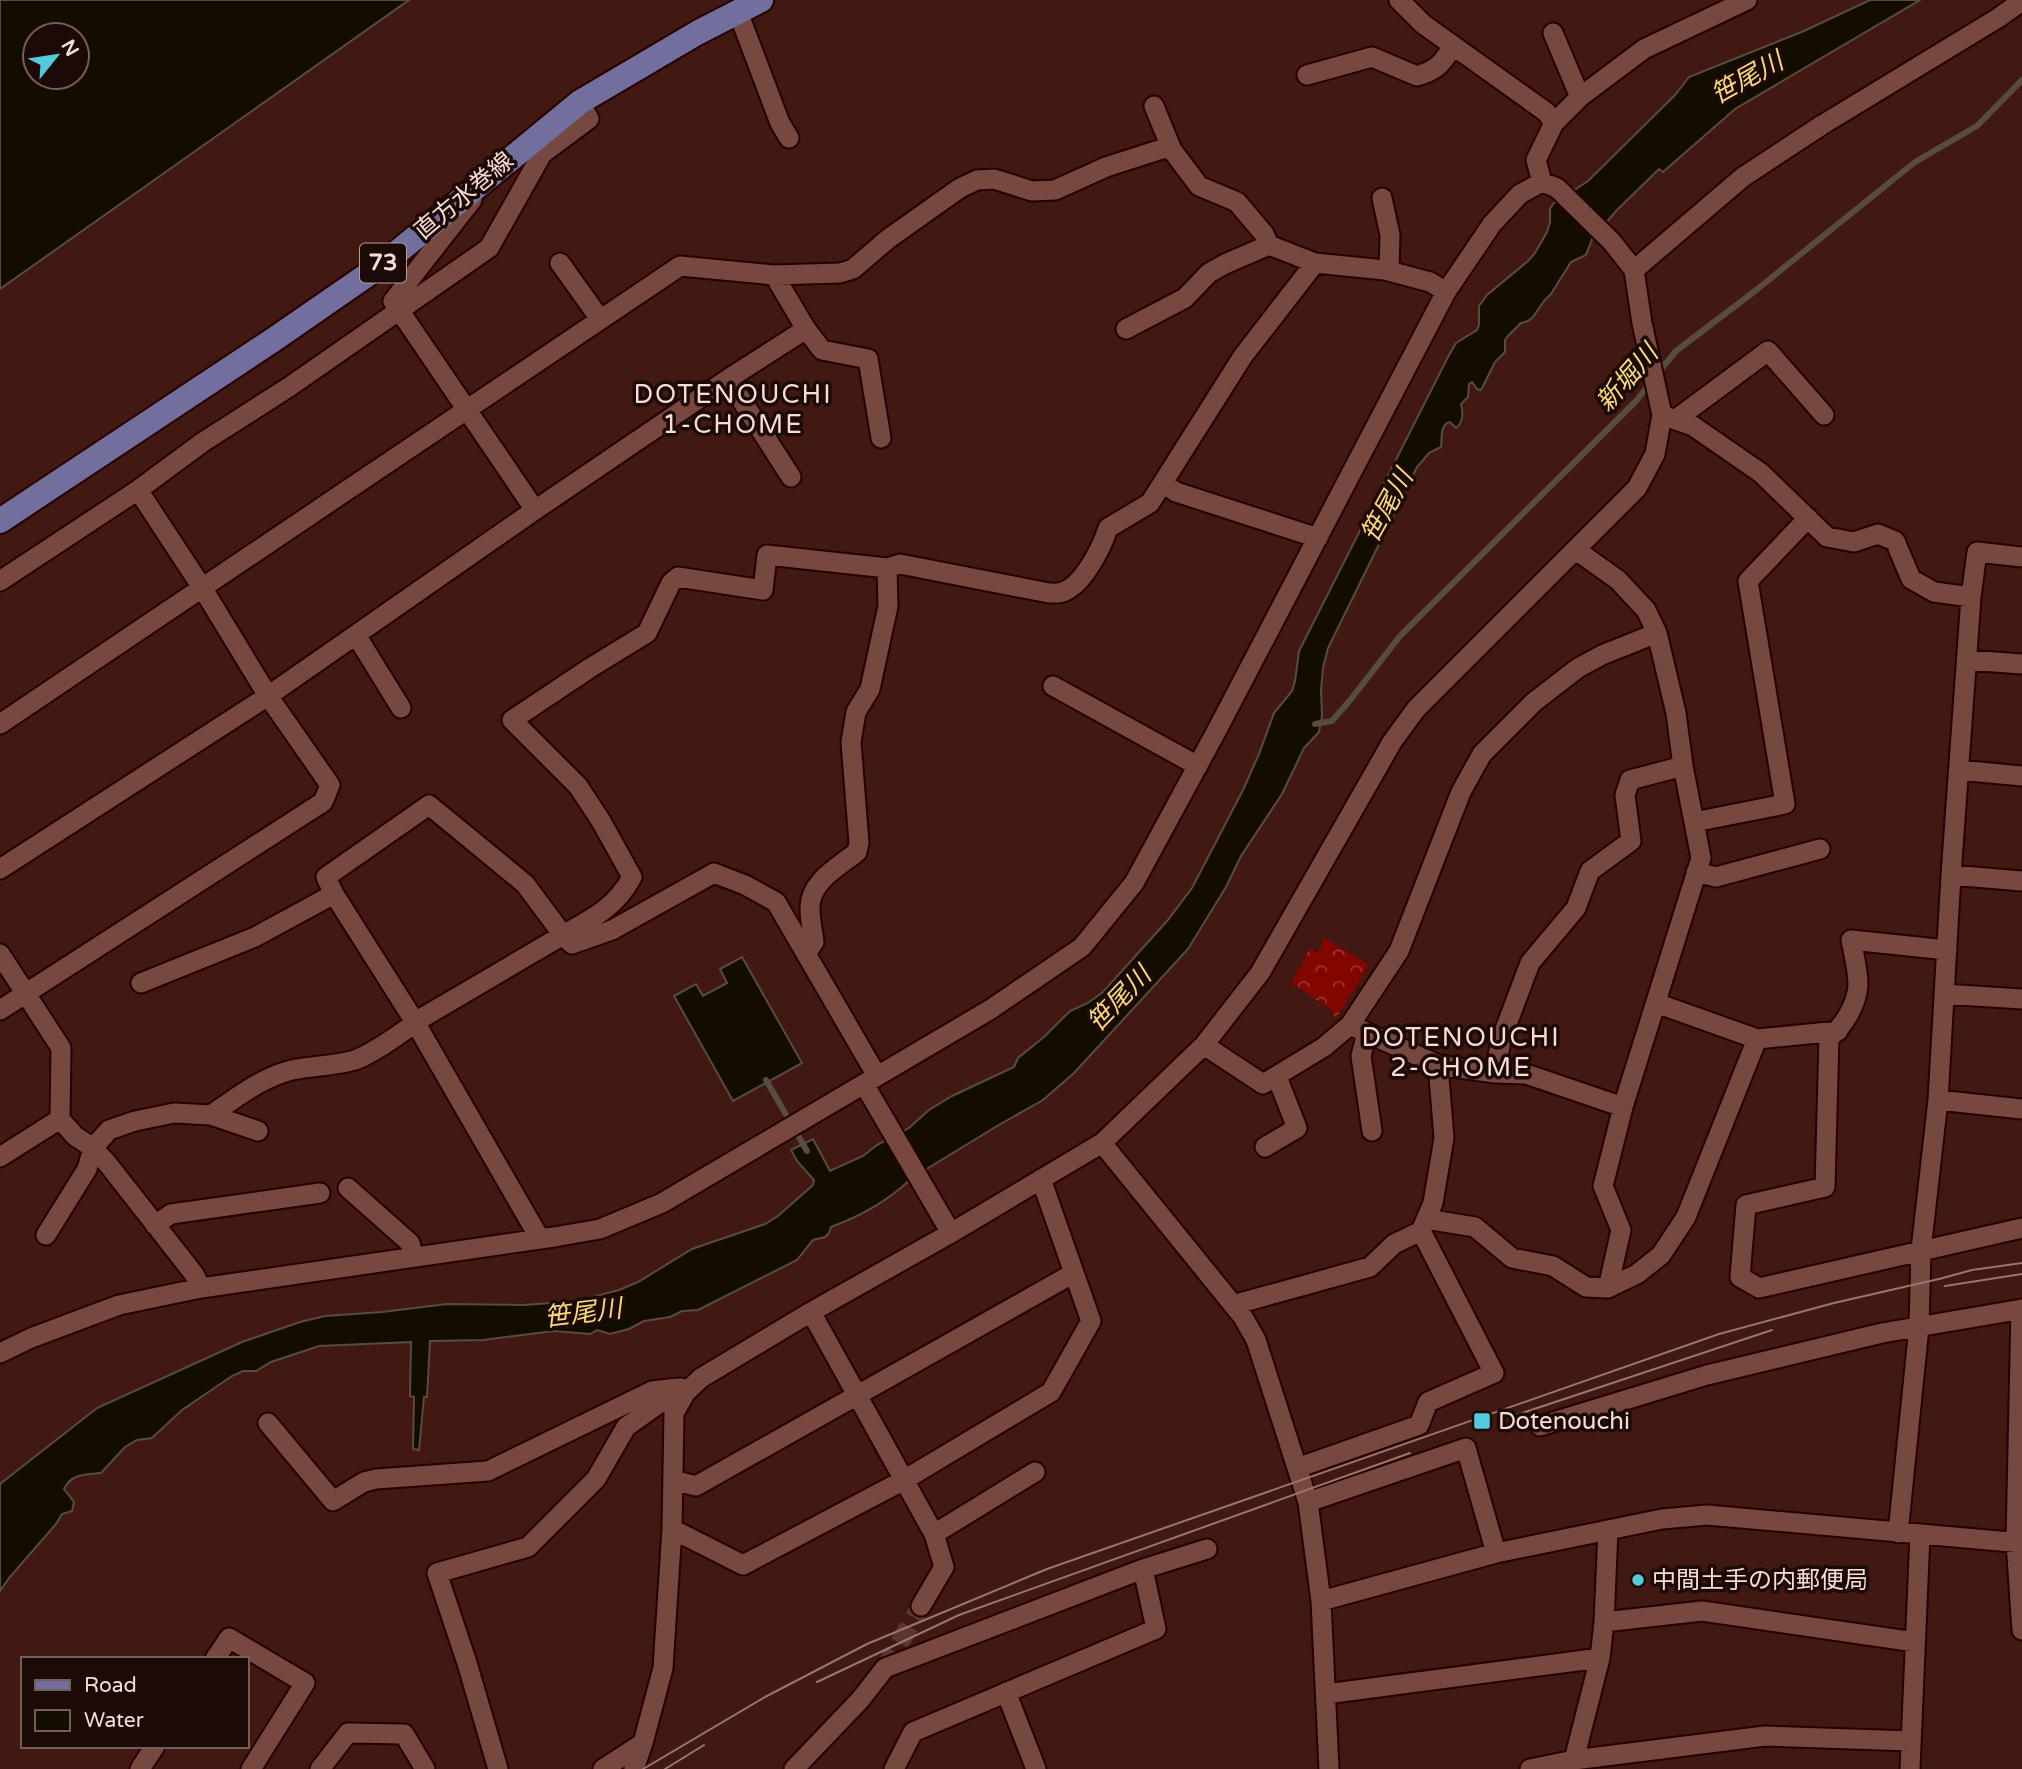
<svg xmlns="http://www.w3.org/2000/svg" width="2022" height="1769" font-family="'Varela Round','Noto Sans JP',sans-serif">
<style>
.forest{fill:url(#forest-crowns)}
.water{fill:#130d00;stroke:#584b40;stroke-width:2;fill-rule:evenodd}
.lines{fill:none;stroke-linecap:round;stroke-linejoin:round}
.stream{stroke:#584b40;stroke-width:6}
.minor-tunnel{stroke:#5d3530;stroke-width:19;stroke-dasharray:19 10;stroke-linecap:butt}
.minor-casing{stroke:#260100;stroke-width:23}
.major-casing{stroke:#260100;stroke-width:28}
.minor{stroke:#774840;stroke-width:19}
.major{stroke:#726e9e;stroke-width:24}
.tram{stroke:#98756f;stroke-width:2}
.poi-dot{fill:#54cade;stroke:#1c0a07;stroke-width:2.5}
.labels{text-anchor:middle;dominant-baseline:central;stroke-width:7;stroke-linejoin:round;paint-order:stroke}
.shield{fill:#1c0a07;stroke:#b79d99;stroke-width:2}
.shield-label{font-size:23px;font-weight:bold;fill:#f9dcd7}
.street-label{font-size:24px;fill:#f9dcd7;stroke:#1c0a07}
.poi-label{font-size:24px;fill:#f9dcd7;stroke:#1c0a07;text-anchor:start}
.water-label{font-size:26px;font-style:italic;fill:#f9d87a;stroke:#1c0a07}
.neighbourhood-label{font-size:26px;letter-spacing:2px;fill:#f9dcd7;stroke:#1c0a07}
</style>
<defs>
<pattern id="forest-crowns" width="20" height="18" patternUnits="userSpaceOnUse" patternTransform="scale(1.75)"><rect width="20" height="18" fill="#830500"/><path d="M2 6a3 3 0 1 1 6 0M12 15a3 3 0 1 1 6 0" fill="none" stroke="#9b3531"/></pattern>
</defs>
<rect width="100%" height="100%" fill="#421812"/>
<path class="forest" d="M1324 938 1369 965 1336 1018 1330 1009 1291 983 1310 948 1318 953Z"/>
<path class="water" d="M0 0H409L0 289ZM35 35H77V77H35Z
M1870 0H1920L1735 109 1663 172 1659 169 1617 210 1592 239 1586 255 1571 262 1551 294 1544 301 1533 317 1528 321 1521 323 1508 336 1505 340V352L1495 362 1481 390 1477 389 1472 382 1469 384 1468 397 1461 404C1463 412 1464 422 1456 428L1450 422C1440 424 1442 438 1441 447L1429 453 1417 467 1328 648 1323 668 1321 690 1322 716 1319 732 1304 748 1282 794 1241 856 1226 887 1188 949 1074 1073 1043 1100 997 1126 912 1178C888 1201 861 1216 831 1227L829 1233 825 1237 813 1240 797 1260 698 1310 682 1311 670 1317 644 1321 629 1329 610 1334 597 1330 590 1334 554 1331 483 1340 430 1341 427 1397H424L419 1450 413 1449 414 1397 410 1396 411 1342 319 1346 271 1362 256 1371H243L232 1376 182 1410 152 1438 137 1440 125 1447 101 1473C85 1475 72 1473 64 1489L74 1502 72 1511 62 1514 56 1524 9 1578 0 1591V1484L97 1408 242 1342 300 1322 325 1316 382 1312 447 1304 523 1305 551 1303 577 1301 619 1290 638 1282 692 1249 765 1224 778 1216 813 1185 814 1180 797 1161 791 1150 813 1139 830 1171 863 1156 877 1145 909 1128 929 1110 952 1096 1014 1067 1018 1058 1044 1037 1070 1011 1088 1003 1103 992 1167 921 1192 888 1243 790 1259 754 1274 713 1292 691 1295 681 1299 651 1448 357 1456 343 1477 330 1479 325V306L1487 295 1528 261 1535 253 1547 232 1550 222V209L1553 204 1588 181 1675 95 1689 77 1804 31Z
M742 957 802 1063 733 1101 674 996 696 984 703 996 727 983 720 969Z"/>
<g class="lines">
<path class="stream" d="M1657 374 1676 351 1755 291 1915 162 1977 126 2022 80
M1315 724 1332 721 1351 699 1400 636 1637 400 1650 383
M766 1080 807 1151"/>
<path class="minor-tunnel" d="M885 1668 921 1606"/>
<g class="minor-casing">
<path id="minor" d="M1399 0 1423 24 1546 112 1554 123
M738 12 780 123 789 138
M1553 33 1580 97
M1307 75 1372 57 1417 76C1437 70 1442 64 1453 46
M1154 106 1172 150
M1542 182 1536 160 1554 123 1580 97 1644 49 1747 0
M1382 198 1390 235 1389 271
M472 200 393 301 535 510
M560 263 600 319
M1634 270 1743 177 1822 125 1998 18 2022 1
M806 329 822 350 868 359 881 438
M1126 329 1185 298 1209 273 1225 264 1269 245
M728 379 791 477
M1662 415 1693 426 1761 473 1827 537 1854 542 1878 534 1895 541 1911 579 1934 592 1971 597
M1675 420 1768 351 1824 415
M1163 483 1176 492 1318 538
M0 581 138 490 203 442 289 387 489 248 542 154 589 119 580 102
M356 635 401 708
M1968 660 2022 664
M1053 686 1198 766
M0 724 680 266 774 275 840 273 853 269 888 239 960 188 977 180 994 179 1032 191 1055 190 1106 167 1165 148 1172 150 1199 186 1237 202 1264 234 1269 245 1315 263 1385 270 1430 282 1446 292
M1959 770 2022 776
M1694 822 1785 804 1748 581 1808 518
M0 869 268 696 535 510 728 379 806 329 774 275
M1696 872 1716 877 1820 849
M1951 875 2022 881
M1947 950 1851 940C1854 955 1858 970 1858 985 1857 1004 1844 1026 1829 1038L1825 1187 1746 1205 1740 1277 1759 1288 2022 1228
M0 954 61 1048 60 1119 75 1136 93 1148 107 1163 194 1274 201 1288
M806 954 814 942C813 932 810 920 810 909 809 882 838 867 857 852L859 843 851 742 856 712 870 689 888 606 887 568
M141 983 255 937 334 894
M1944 994 2022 999
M0 1010 323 802 330 785 268 696 203 589 138 490
M1350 1025 1438 1065 1495 1073 1526 1074 1623 1107 1701 858 1683 766 1676 713 1657 633 1646 610 1618 580 1576 550
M1367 1033 1361 1056 1372 1131
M1757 1039 1838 1031
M1204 1045 1263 1084 1324 1047 1350 1025 1399 951 1461 792 1482 754 1534 702 1578 668 1602 655 1657 633
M1495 1073 1501 1040 1530 963 1576 908 1590 871 1631 841 1625 795 1630 780 1683 766
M864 1084 951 1233
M1938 1100 2022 1109
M211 1115C236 1098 262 1077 292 1070 311 1066 332 1066 351 1061 366 1058 404 1032 415 1022L563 935 572 944 612 930 714 873 745 885 776 902 877 1076
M1102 1143 1243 1317 1256 1340 1308 1502 1321 1601 1329 1769
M1265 1147 1297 1128 1277 1077
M0 1157 60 1119
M348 1188 410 1243 413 1257
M1426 1219 1475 1227 1512 1258 1553 1266 1586 1287 1608 1288 1621 1230 1603 1186 1623 1107
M155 1225 171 1214 320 1193
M46 1235 87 1169 93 1148 109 1130 135 1121 174 1113 211 1115 258 1131
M540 1239 415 1022 334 894 326 877 429 805 525 884 563 935C592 919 616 907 632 877L601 821 578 786 512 720 590 668 647 633 671 583 678 577 763 590 767 555 887 568 900 564 1049 593C1054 593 1060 594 1065 591 1084 583 1102 547 1108 528L1150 503 1243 356 1315 263
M1608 1288 1637 1274 1661 1255 1686 1217 1757 1039 1656 1003
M1233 1305 1370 1267 1394 1244 1421 1231
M2021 1309 2016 1542 2022 1630
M811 1312 934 1534 1035 1472
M0 1353 31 1338 119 1305 201 1288 554 1237 600 1229 662 1203 991 1009 1082 947 1134 883 1217 730 1446 292 1492 224 1520 194 1542 182 1557 188 1612 242 1634 270 1642 323 1662 415 1655 454 1637 488 1416 709 1392 742 1260 973 1204 1045 1102 1143 951 1233 811 1312 701 1378 686 1392 674 1413 672 1529 663 1668 643 1743 634 1769
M268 1423 333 1501 364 1482 376 1479 488 1471 652 1391 678 1388
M1540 1426 1707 1375 1882 1333 2022 1309
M1297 1468 1419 1425 1428 1402 1494 1373 1421 1231 1433 1203 1444 1138 1438 1065
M673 1480 696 1486 1074 1273
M1308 1502 1466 1448 1496 1553
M672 1529 743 1565 904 1480 1051 1392 1091 1321 1041 1179
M1898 1533 1919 1327 1921 1250 1938 1100 1951 875 1971 597 1977 552 2022 557
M1321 1601 1496 1553 1662 1519 1707 1515 2022 1543
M921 1606 944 1567 934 1534
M1604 1622 1702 1611 1915 1642
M215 1659 229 1638 305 1683 251 1769
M1006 1692 1036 1769
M1326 1694 1600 1658
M1574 1760 1600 1658 1604 1622 1608 1530
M140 1769 155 1746
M320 1769 348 1733 404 1734 425 1769
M498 1769 467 1663 437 1573 528 1547 596 1479 626 1427 681 1388
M603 1769 643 1743
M794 1769 860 1700 885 1668 1143 1569 1207 1549
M894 1769 913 1732 1156 1629 1143 1569
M1530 1769 1574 1760 1765 1736 1911 1741
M1910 1769 1920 1534"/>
</g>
<g class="major-casing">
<path id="major" d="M0 521 276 338 383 264 580 102 697 33 761 0"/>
</g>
<use href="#minor" class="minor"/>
<use href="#major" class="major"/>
<path class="tram" d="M1945 1286 2022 1274
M1516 1415 1772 1330
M817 1682 959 1615 1410 1453
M643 1769 765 1697 867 1644 1047 1569 1719 1334 1834 1303 1939 1279 1972 1270 2022 1263
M665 1769 704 1745"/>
</g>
<g class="poi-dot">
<rect x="1473" y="1412" width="18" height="18" rx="3.5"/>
<circle cx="1638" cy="1580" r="7"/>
</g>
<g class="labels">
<rect class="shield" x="360" y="243.5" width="46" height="39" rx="5"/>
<g class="shield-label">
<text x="383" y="263">73</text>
</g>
<g class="street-label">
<text transform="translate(464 196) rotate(-40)">直方水巻線</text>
</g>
<g class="poi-label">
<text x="1498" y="1421">Dotenouchi</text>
<text x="1652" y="1580">中間土手の内郵便局</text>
</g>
<g class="water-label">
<text transform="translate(1747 78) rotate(-29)">笹尾川</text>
<text transform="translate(1627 378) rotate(-49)">新堀川</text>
<text transform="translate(1387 506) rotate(-61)">笹尾川</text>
<text transform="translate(1119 999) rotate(-46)">笹尾川</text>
<text transform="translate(583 1313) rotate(-7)">笹尾川</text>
</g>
<g class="neighbourhood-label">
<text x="733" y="394">DOTENOUCHI<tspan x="733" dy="30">1-CHOME</tspan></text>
<text x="1461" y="1037">DOTENOUCHI<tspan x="1461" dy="30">2-CHOME</tspan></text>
</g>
</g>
<rect x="21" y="1657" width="228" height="91" fill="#1c0a07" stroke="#745e5a" stroke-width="2"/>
<rect x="35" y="1680" width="35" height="10" fill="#726e9e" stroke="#745e5a" stroke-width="2"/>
<text x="84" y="1692" font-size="21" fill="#f9dcd7">Road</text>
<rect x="35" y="1710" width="35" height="21" fill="#130d00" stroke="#745e5a" stroke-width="2"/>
<text x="84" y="1727" font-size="21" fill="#f9dcd7">Water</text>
<g transform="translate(56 56) rotate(60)"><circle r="33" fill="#1c0a07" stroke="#745e5a" stroke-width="2"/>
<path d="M0-5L12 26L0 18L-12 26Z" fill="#54cade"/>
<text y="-10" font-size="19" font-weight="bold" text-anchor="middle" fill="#f9dcd7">N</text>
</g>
</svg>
